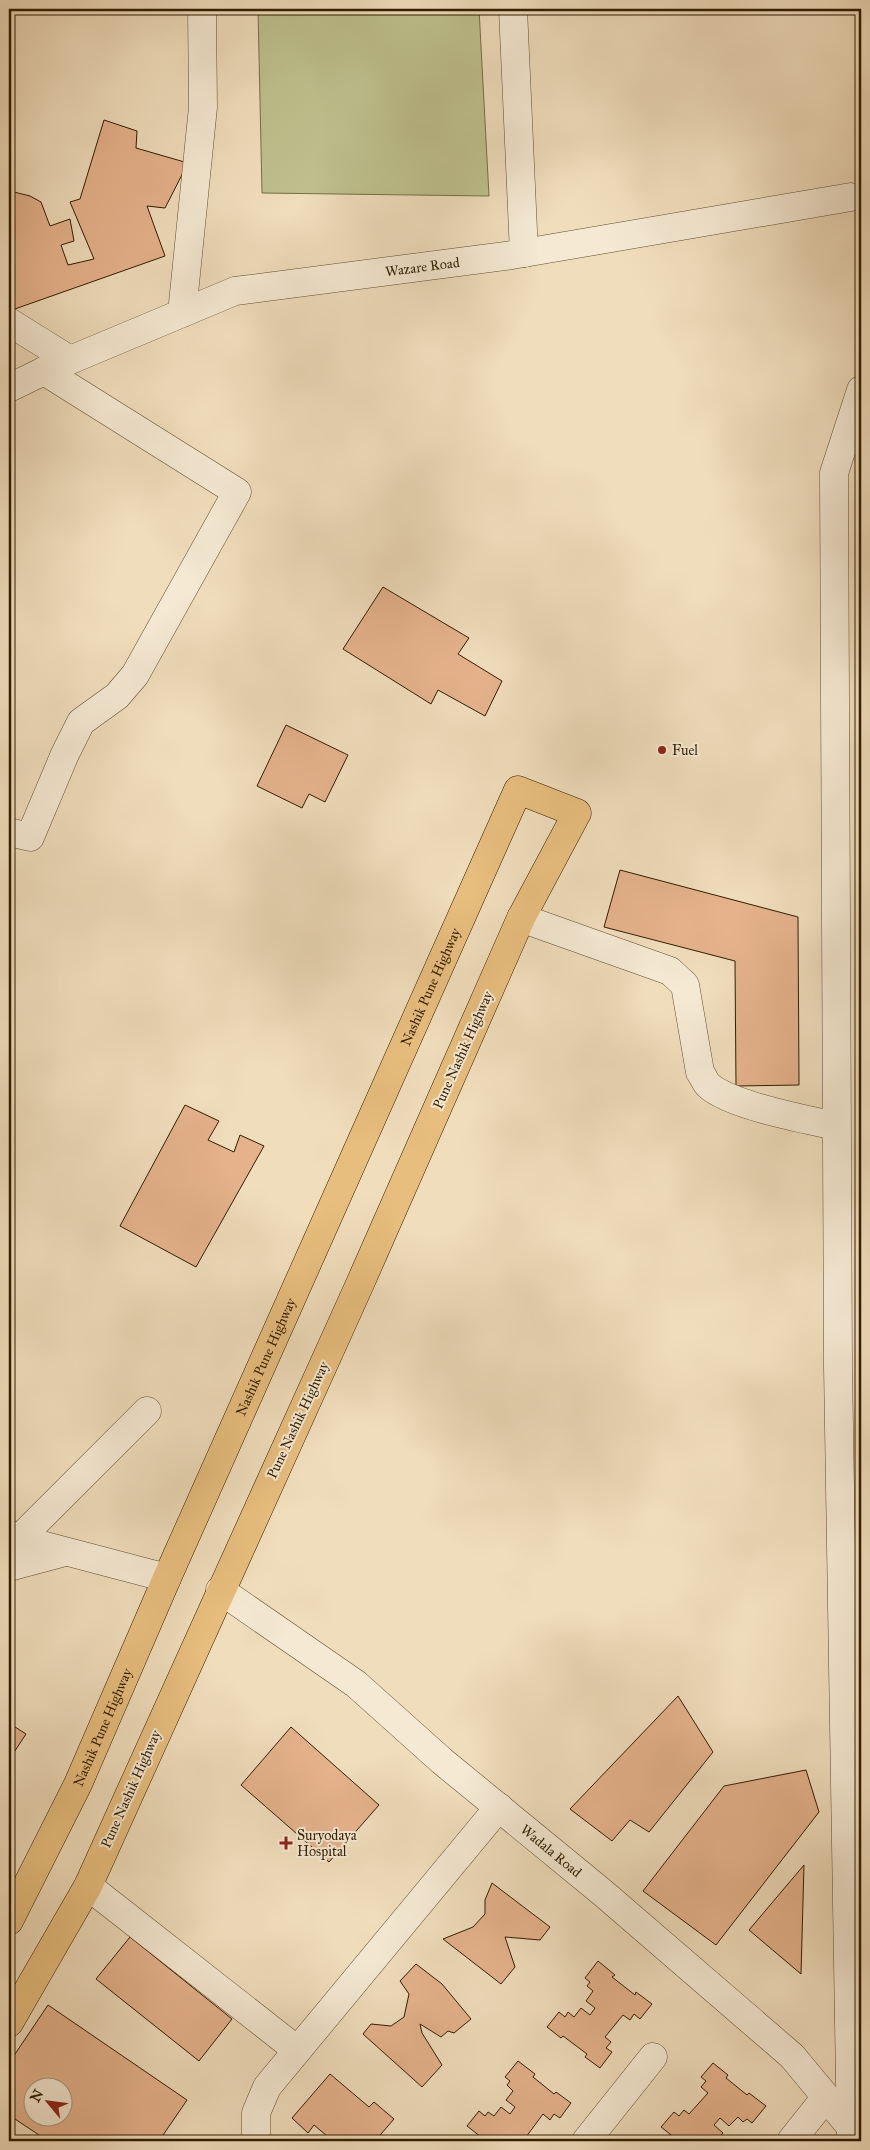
<svg xmlns="http://www.w3.org/2000/svg" width="870" height="2150" font-family="'IM FELL Great Primer',serif">
<style>
.green{fill:#bec08d;stroke:#776e46}
.building{fill:#e5b28c;stroke:#301d00;fill-rule:evenodd}
.lines{fill:none;stroke-linecap:round;stroke-linejoin:round}
.minor-casing{stroke:#604d2f;stroke-width:29}
.tertiary-casing{stroke:#604d2f;stroke-width:29}
.secondary-casing{stroke:#301d00;stroke-width:29}
.trunk-casing{stroke:#301d00;stroke-width:29}
.minor{stroke:#f5e9d3;stroke-width:28}
.tertiary{stroke:#f5e9d3;stroke-width:28}
.secondary{stroke:#f5e9d3;stroke-width:28}
.trunk{stroke:#e8be7e;stroke-width:28}
.poi-dot{fill:#8f2418;stroke:#f5e9d3;stroke-width:2}
.labels{text-anchor:middle;dominant-baseline:central;stroke-width:4;stroke-linejoin:round;paint-order:stroke}
.street-label{font-size:14px;fill:#301d00;stroke:#f5e9d3}
.poi-label{font-size:14px;fill:#301d00;stroke:#f5e9d3;text-anchor:start}
</style>
<rect width="100%" height="100%" fill="#f0ddbc"/>
<filter id="stains"><feTurbulence type="fractalNoise" baseFrequency=".004" numOctaves="4"/><feColorMatrix values="0 0 0 0 .2 0 0 0 0 .09 0 0 0 0 .02 0 0 0 .5 -.17"/></filter>
<radialGradient id="worn" r=".72"><stop offset=".6" stop-color="#630" stop-opacity="0"/><stop offset="1" stop-color="#630" stop-opacity=".3"/></radialGradient>
<path class="green" d="M258 9H479L489 196 262 193Z"/>
<path class="building" d="M104 120 137 131 136 148 188 163 165 208 147 206 165 256 12 310 9 303V194L14 192 30 196 41 202 50 226 70 219 74 241 61 245 68 265 94 259 70 202 80 199Z
M383 587 469 638 458 654 502 681 485 716 438 690 431 704 343 649Z
M286 725 348 755 325 802 309 794 302 808 257 786Z
M620 870 798 917 799 1085 736 1086 735 961 604 927Z
M185 1105 219 1121 208 1140 234 1152 240 1135 264 1146 196 1267 120 1226Z
M678 1696 713 1752 649 1832 630 1820 612 1841 570 1809Z
M9 1723 26 1734 9 1760Z
M291 1727 379 1805 329 1862 241 1785Z
M806 1770 819 1812 716 1945 643 1891 724 1786Z
M804 1865 801 1974 749 1930Z
M492 1883 550 1927 540 1940 505 1937 515 1967 501 1984 443 1939 473 1927 485 1914V1900Z
M130 1937 232 2019 199 2061 96 1979Z
M598 1961 615 1975 612 1977 635 1995 636 1992 652 2004 640 2019 634 2014 630 2020 623 2015 605 2037 611 2042 606 2048 612 2052 600 2068 585 2057 587 2054 563 2036 561 2038 547 2027 559 2012 565 2017 568 2012 574 2017 581 2008 590 2015 595 2008 586 2001 593 1991 587 1986 590 1982 585 1978Z
M416 1964 442 1984 471 2019 454 2033 448 2031 441 2037 420 2024 422 2033 442 2065 422 2087 363 2034 371 2024 391 2026 404 2017 409 1994 400 1981Z
M48 2005 187 2100 159 2141H48L9 2115V2063ZM32 2088H62V2118H32Z
M518 2061 535 2074 533 2077 554 2094 556 2092 571 2103 560 2118 554 2114 550 2120 543 2114 526 2137 531 2141H492L483 2135 481 2137 467 2126 479 2111 485 2116 488 2112 494 2116 501 2107 510 2114 515 2107 506 2100 513 2091 507 2085 510 2081 505 2077Z
M713 2063 728 2075 726 2078 747 2095 749 2093 766 2106 752 2123 747 2119 743 2122 738 2117 729 2126 720 2118 714 2125 723 2133 716 2141H683L677 2136 675 2138 661 2127 674 2112 679 2116 684 2110 689 2114 708 2093 701 2087 706 2081 701 2077Z
M330 2074 369 2107 374 2102 394 2119 375 2141H333L314 2125 308 2133 292 2118Z"/>
<g class="lines">
<g class="minor-casing">
<g id="minor">
<path d="M513 9 524 253"/>
<path d="M182 313 203 107 202 9"/>
<path d="M9 322 70 360"/>
<path d="M9 832 30 837 65 754 81 722 117 696 135 675 237 492 44 371"/>
<path d="M521 918 670 971 685 985 700 1072C703 1076 705 1082 708 1085 729 1105 807 1120 836 1126"/>
<path d="M9 1534 19 1539 167 1578"/>
<path d="M19 1539 147 1411"/>
<path d="M9 1567 65 1552"/>
<path id="s1" d="M220 1590 356 1684 442 1761 603 1893 792 2056 850 2126"/>
<path d="M88 1886 297 2050"/>
<path d="M256 2141V2113L267 2087 499 1807"/>
<path d="M586 2141 653 2057"/>
<path d="M791 2141 826 2097"/>
</g>
</g>
<g class="tertiary-casing">
<g id="tertiary">
<path id="s2" d="M9 388 44 371 235 291 512 255 851 197"/>
<path d="M851 2141 838 1367 834 473 861 390"/>
</g>
</g>
<g class="secondary-casing">
<path id="secondary" d="M851 2087 861 2094
M850 2126 861 2135"/>
</g>
<g class="trunk-casing">
<g id="trunk">
<path id="s3" d="M9 1921 78 1784 167 1578 518 790 577 813 521 918 359 1286 88 1886 9 2023"/>
</g>
</g>
<use href="#minor" class="minor"/>
<use href="#tertiary" class="tertiary"/>
<use href="#secondary" class="secondary"/>
<use href="#trunk" class="trunk"/>
</g>
<g class="poi-dot">
<circle cx="662" cy="750" r="5"/>
<path d="M283.5 1835.5h5v5h5v5h-5v5h-5v-5h-5v-5h5z"/>
</g>
<g class="labels">
<g class="street-label">
<text stroke="none"><textPath href="#s2" startOffset="435">Wazare Road</textPath></text>
<text stroke="none"><textPath href="#s3" startOffset="1025">Nashik Pune Highway</textPath></text>
<text transform="translate(463 1050) rotate(-66)">Pune Nashik Highway</text>
<text stroke="none"><textPath href="#s3" startOffset="620">Nashik Pune Highway</textPath></text>
<text transform="translate(298 1420) rotate(-65)">Pune Nashik Highway</text>
<text stroke="none"><textPath href="#s3" startOffset="215">Nashik Pune Highway</textPath></text>
<text transform="translate(131 1789) rotate(-66)">Pune Nashik Highway</text>
<text stroke="none"><textPath href="#s1" startOffset="422">Wadala Road</textPath></text>
</g>
<g class="poi-label">
<text x="672" y="750">Fuel</text>
<text x="297" y="1835">Suryodaya<tspan x="297" dy="16">Hospital</tspan></text>
</g>
</g>
<rect width="870" height="2150" fill="none" stroke="#f0ddbc" stroke-width="30"/>
<rect x="10" y="10" width="850" height="2130" fill="none" stroke="#301d00" stroke-width="2.5"/>
<rect x="15" y="15" width="840" height="2120" fill="none" stroke="#301d00"/>
<g transform="translate(48 2102) rotate(299)"><circle r="24" fill="#f5e9d3" stroke="#a6977f"/>
<path d="M0-4L9 19L0 12L-9 19Z" fill="#8f2418"/>
<text y="-8" font-size="14" font-weight="bold" text-anchor="middle" fill="#301d00">N</text>
</g>
<rect width="100%" height="100%" filter="url(#stains)"/>
<rect width="100%" height="100%" fill="url(#worn)"/>
</svg>
